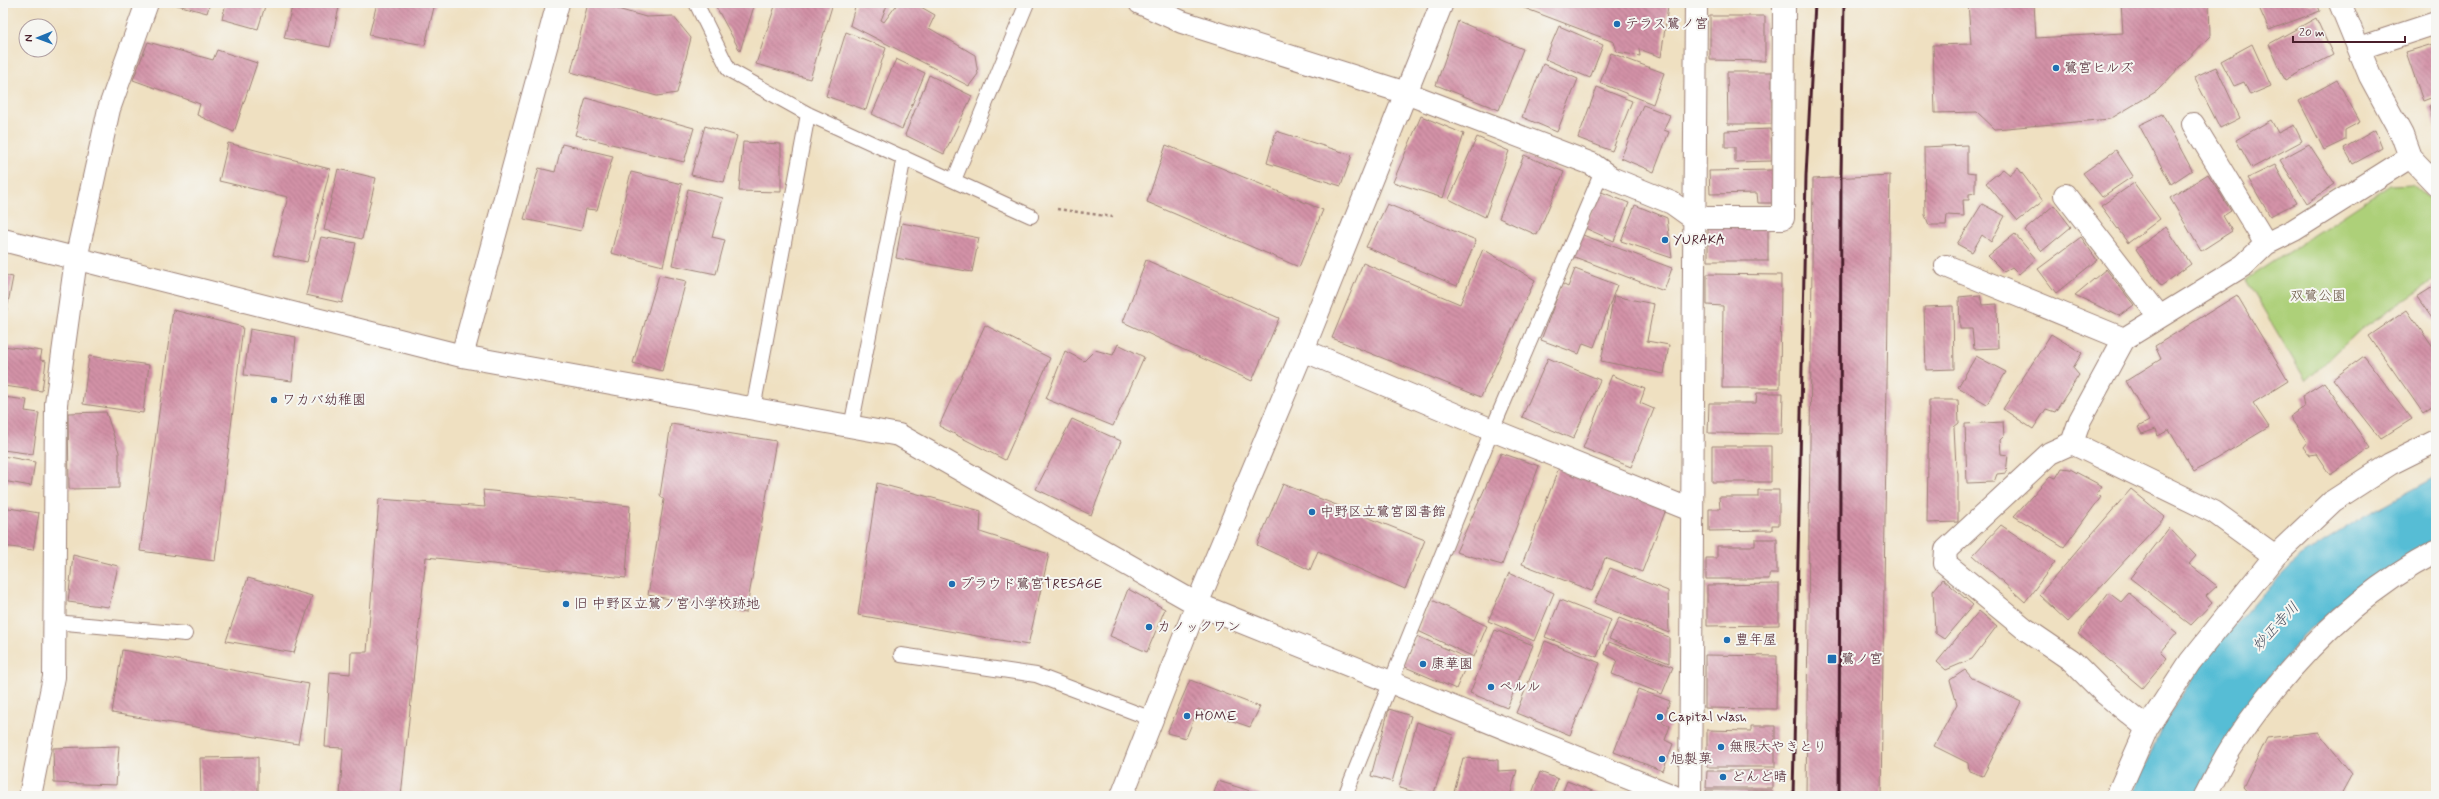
<svg xmlns="http://www.w3.org/2000/svg" width="2439" height="799" font-family="Mynerve,'Klee One',sans-serif">
<style>
.green{fill:#add079;stroke:#7c7852}
.water{fill:#57bdd5;stroke:#506e80}
.building{fill:url(#building-back-hatch)}
.lines{fill:none;stroke-linecap:round;stroke-linejoin:round}
.service-casing{stroke:#9c8076;stroke-width:16}
.minor-casing{stroke:#9c8076;stroke-width:24}
.path{stroke:#9c8076;stroke-width:2.5;stroke-dasharray:3 3;stroke-linecap:butt}
.service{stroke:#fff;stroke-width:14}
.minor{stroke:#fff;stroke-width:22}
.rail{stroke:#4a1f2b;stroke-width:3}
.poi-dot{fill:#1f6fb2;stroke:#f6f6f2;stroke-width:1.5}
.labels{text-anchor:middle;dominant-baseline:central;stroke-width:4;stroke-linejoin:round;paint-order:stroke}
.poi-label{font-size:14px;fill:#4a1f2b;stroke:#f6f6f2;text-anchor:start}
.park-label{font-size:14px;fill:#685442;stroke:#f6f6f2}
.water-label{font-size:15px;font-style:italic;fill:#4f5666;stroke:#f6f6f2}
</style>
<defs>
<pattern id="building-back-hatch" width="6" height="6" patternUnits="userSpaceOnUse"><rect width="6" height="6" fill="#d392a7"/><path d="M-1 5l2 2M0 0l6 6M5-1l2 2" fill="none" stroke="#ad7788"/></pattern>
</defs>
<rect width="100%" height="100%" fill="#f6f6f2"/>
<filter id="ink" filterUnits="userSpaceOnUse"><feTurbulence type="fractalNoise" baseFrequency=".025" numOctaves="2"/><feDisplacementMap in="SourceGraphic" scale="8" xChannelSelector="R" yChannelSelector="G"/><feConvolveMatrix kernelMatrix="1 2 1 2 8 2 1 2 1" color-interpolation-filters="sRGB"/></filter>
<filter id="wash" filterUnits="userSpaceOnUse"><feTurbulence type="fractalNoise" baseFrequency=".012" numOctaves="4" result="noise"/><feDisplacementMap in="SourceGraphic" scale="16" xChannelSelector="R" yChannelSelector="G"/><feGaussianBlur stdDeviation="0.9" result="paint"/><feColorMatrix in="noise" values="0 0 0 0 0 0 0 0 0 0 0 0 0 0 0 0 0 1.4 0 .05"/><feComposite in="paint" operator="in"/></filter>
<g filter="url(#wash)">
<rect width="100%" height="100%" fill="#efe0c1"/>
<path class="green" d="M2412 184 2436 205V279L2361 329 2306 381 2246 280 2390 185Z"/>
<path class="water" d="M2436 477V541L2354 591 2306 633 2263 685 2194 796H2131L2166 719 2210 652 2264 592 2300 557 2364 516Z"/>
<g id="blocks">
<path class="building" d="M170 3H210L207 13Z
M226 3H266L258 29 222 19Z
M293 3H340L330 47 284 38Z
M377 3H435L425 45 369 35Z
M588 3H596L646 17 673 16 691 38 677 93 657 96 571 72Z
M714 3H755L740 51Z
M776 3H833L810 79 756 64Z
M856 3H888L881 20 884 22 898 3H914L935 15 929 28 975 55 978 74 969 86 850 25Z
M1520 3H1660L1668 6 1661 57 1639 49 1640 56 1617 52 1614 42 1519 6Z
M1968 3H2034L2036 38 2123 33 2121 3H2209L2210 36 2157 91 2110 119 1995 129 1977 112 1935 113 1933 45 1971 44Z
M2257 3H2317L2320 11 2269 30Z
M1710 16H1765V61L1710 60Z
M2316 18 2333 55 2285 80 2269 44Z
M1458 21 1523 49 1499 110 1436 85Z
M1559 26 1603 45 1590 78 1545 59Z
M846 32 886 48 866 110 826 96Z
M148 42 213 60 217 50 257 63 234 132 197 115 200 104 133 80Z
M2436 43V96L2423 101 2406 52Z
M2252 44 2271 86 2250 95 2244 82 2234 86 2221 61Z
M1611 53 1664 73 1653 104 1600 83Z
M896 59 925 73 902 129 872 114Z
M1543 64 1578 79 1557 132 1522 117Z
M2216 67 2240 118 2220 128 2194 77Z
M1727 72H1772V124H1728Z
M929 75 972 96 944 154 905 135Z
M2337 80 2360 122 2345 130V140L2324 150 2299 101Z
M1597 87 1632 101 1612 151 1578 138Z
M586 98 694 128 684 162 575 135Z
M2436 104V129L2429 106Z
M1643 105 1670 115 1664 130 1669 132 1654 172 1621 158Z
M2162 114 2192 170 2171 184 2139 125Z
M1421 116 1464 134 1443 198 1393 182Z
M2271 120 2278 133 2294 125 2302 141 2252 168 2236 140Z
M705 126 737 136 724 182 691 175Z
M1771 129 1772 161 1735 162V147H1725V131Z
M2375 130 2382 148 2353 164 2344 148Z
M1276 131 1352 155 1341 186 1267 163Z
M1477 137 1509 151 1485 217 1449 199Z
M743 142 781 144V192L739 191Z
M228 143 330 169 307 262 273 255 288 197 219 181Z
M562 144 613 156 597 210 586 209 581 231 524 219 539 168 555 172Z
M2309 144 2335 184 2307 203 2280 160Z
M1166 145 1323 210 1299 267 1147 202Z
M1967 145V173L1975 174V193L1969 194V200H1963L1964 216 1947 215 1946 225H1929L1925 215 1924 147Z
M2116 150 2133 176 2102 197 2083 173Z
M1524 155 1564 172 1537 235 1499 218Z
M2275 165 2296 203 2270 216 2248 178Z
M2018 168 2043 201 2018 221 1986 183 2003 169 2010 175Z
M338 169 376 178 362 239 324 230Z
M1773 170 1774 203H1758L1757 193 1710 194 1709 171Z
M631 172 682 184 663 266 611 253Z
M2208 174 2231 211 2223 216 2232 231 2201 251 2170 198Z
M1890 175 1881 796H1806L1813 179Z
M2134 183 2160 219 2128 243 2101 206Z
M688 189 723 198 712 237 725 240 716 274 672 265Z
M1599 191 1629 203 1614 241 1585 228Z
M1387 204 1476 240 1457 286 1366 247Z
M1982 204 2005 216 1991 242 1982 235 1972 252 1957 244Z
M1635 205 1667 218 1672 258 1621 241Z
M2054 205 2071 227 2042 251 2025 230Z
M902 223 979 238 972 272 896 258Z
M1768 223V261H1708V224Z
M2166 227 2191 264 2161 286 2136 249Z
M1580 234 1672 268 1664 291 1572 256Z
M2015 234 2036 259 2019 274 2012 267 2004 272 1988 256Z
M321 237 356 243 342 303 306 295Z
M2081 237 2097 260 2056 293 2038 269Z
M1483 249 1535 280 1481 397 1332 338 1363 263 1460 304Z
M1146 260 1279 318 1252 381 1123 322Z
M1575 269 1617 285 1594 347 1583 343 1579 354 1541 340 1562 284 1568 287Z
M2106 269 2134 305 2119 316 2075 295Z
M1707 274 1781 275 1780 388H1722L1723 306 1707 305Z
M3 275 13 277 5 319H3Z
M659 275 686 281 662 371 633 363Z
M2436 285V324L2417 297Z
M1980 295 1982 305 1997 304 1998 348 1974 349 1972 329H1960L1959 297Z
M2237 295 2288 381 2253 403 2269 427 2194 472 2169 430 2158 436 2156 429 2142 434 2138 427 2149 421 2126 381 2161 359 2155 346Z
M1614 296 1654 304 1647 341 1669 345 1664 374 1601 361Z
M1953 306 1954 369 1926 370 1924 307Z
M173 310 243 327 215 561 140 551Z
M2407 310 2436 352V404L2423 413 2369 336Z
M985 325 1050 358 1005 460 939 426Z
M250 329 296 337 292 381 244 375Z
M2051 334 2082 353 2073 368 2079 375 2055 412 2046 409 2033 429 2003 409Z
M1118 344 1144 357 1113 426 1046 399 1065 351 1084 361 1095 350 1113 355Z
M3 346 42 351 40 360 46 361 42 391 3 386Z
M89 356 149 365 143 413 83 404Z
M1976 356 2006 372 1987 404 1958 387Z
M2364 356 2412 419 2380 439 2333 379Z
M1548 358 1600 380 1573 439 1522 417Z
M1612 375 1645 389 1640 403 1654 409 1631 467 1583 448Z
M2324 382 2370 448 2330 475 2316 454 2309 455 2303 447 2307 442 2290 417 2304 407 2302 396Z
M1757 393H1783L1782 434 1708 433 1709 403H1756Z
M3 397 27 400 25 411 39 413 33 454 3 450Z
M1929 400H1958L1959 423 1954 427 1956 466 1958 473V522L1927 523Z
M106 412 119 452V488L69 489 68 413Z
M1072 419 1121 441 1091 515 1036 489Z
M2003 422 2004 436 2000 440 2001 454 2008 455 2006 473 1997 474 1994 482 1967 483 1965 424Z
M671 424 776 441 746 613 648 595 664 500 660 495Z
M1712 446H1771V482H1712Z
M1501 453 1539 466 1502 565 1456 552Z
M3 456 35 462 31 486 3 481Z
M1560 465 1667 507 1642 572 1605 558 1592 591 1522 564Z
M2062 468 2070 469 2102 486 2096 494 2101 497 2064 547 2014 516 2050 476 2056 478Z
M877 483 981 511 980 532 1049 554 1028 645 858 615Z
M1283 484 1425 540 1405 589 1318 551 1310 570 1257 545Z
M2131 489 2165 517 2068 622 2039 595Z
M483 490 630 506 626 578 426 557 401 796H340L343 748 325 747 330 672 350 674 351 652H367L379 499 485 507Z
M1758 490H1779V525H1772V530L1709 531V509H1720L1719 497H1758Z
M3 507 39 513 33 550 3 546Z
M2001 525 2055 562 2025 602 1973 555Z
M2169 528 2196 556 2189 564 2217 586 2206 596 2212 603 2191 625 2130 578Z
M1755 539H1777V574H1769V579H1706V558H1717V546H1755Z
M73 555 118 566 109 607 68 602Z
M1610 568 1668 591 1669 633 1594 603Z
M1509 573 1554 593 1534 641 1488 621Z
M248 578 312 596 294 653 226 641Z
M1943 579 1973 605 1944 639 1935 633 1933 591Z
M1779 584V625L1707 626V585Z
M1128 589 1165 609 1147 652 1110 636Z
M2109 593 2121 602 2129 593 2177 633 2161 652 2167 658 2142 688 2078 634Z
M1432 600 1487 626 1474 657 1418 631Z
M1560 600 1611 620 1597 657 1545 637Z
M1979 611 1997 626 1972 659 1946 670 1937 662Z
M1619 618 1669 637V663L1609 639Z
M1495 630 1533 645 1507 708 1470 693Z
M1417 636 1469 659 1456 689 1403 666Z
M1545 641 1600 663 1570 735 1516 713Z
M1609 642 1673 667 1662 694 1612 674 1617 660 1605 654Z
M122 650 309 684 298 744 112 713Z
M1705 655 1777 656 1776 709 1705 708Z
M1965 670 1972 678 2021 702 1983 776 1969 771 1968 763 1934 746 1957 704 1950 680Z
M1190 680 1260 707 1250 727 1198 709 1186 738 1167 733Z
M1638 689 1670 701 1662 722 1670 726 1665 740 1673 744 1663 771 1614 752Z
M1389 709 1411 716 1392 782 1371 776Z
M1417 722 1453 735 1433 796 1399 788Z
M1751 726H1775V767H1707V730L1751 731Z
M2318 732 2352 774 2340 796H2251L2243 787 2267 738Z
M119 746 116 785 54 783 53 748Z
M258 757V795L201 794 200 758Z
M1463 758 1498 760V771L1517 770 1510 796H1453Z
M1707 771H1773V788H1706Z
M1540 772 1558 779 1551 796H1531Z
M1218 781 1260 794 1259 796H1213Z
M1567 781 1605 796H1561Z
M1706 790H1772V796H1706Z
M2436 792V796H2413V795Z"/>
</g>
</g>
<g filter="url(#ink)">
<use href="#blocks" fill-opacity="0" stroke="#9c8076" stroke-width="1"/>
<g class="lines">
<g class="service-casing">
<path id="service" d="M696 3 729 70 808 114 1031 216
M954 180 1027 3
M753 409 808 114
M851 427 904 157
M55 622 185 634
M901 655 1036 675 1152 719
M1345 796 1492 430 1602 172"/>
</g>
<g class="minor-casing">
<path id="minor" d="M1140 3 1182 22 1406 93 1592 164 1611 178 1672 203 1693 218H1783L1784 3
M2340 3 2370 76 2402 135 2410 157 2436 184
M2360 48 2436 23
M2193 124 2266 244
M2065 195 2159 316
M3 240 462 356 899 435 1197 604 1673 796
M1946 266 2124 339
M1303 350 1492 430 1691 510
M462 356 558 3
M2072 443 2214 512 2275 556
M2147 728 2104 693 2071 660 2024 628 1945 563 1946 550 2050 453 2072 443 2080 420 2124 339 2244 265 2266 244 2294 230 2410 157
M30 796 54 677 56 404 76 259 109 109 147 3
M1122 796 1197 604 1303 350 1442 3
M1690 796 1696 3
M2117 796 2147 728 2190 662 2275 556 2333 501 2390 464 2436 441
M2205 796C2214 779 2222 761 2233 745 2286 666 2351 596 2436 552"/>
</g>
<path class="path" d="M1057 209 1113 217"/>
<use href="#service" class="service"/>
<use href="#minor" class="minor"/>
<path class="rail" d="M1793 796 1806 176 1815 3
M1839 796 1841 175 1844 3"/>
</g>
</g>
<g class="poi-dot">
<circle cx="1617" cy="24" r="4"/>
<circle cx="2056" cy="68" r="4"/>
<circle cx="1665" cy="240" r="4"/>
<circle cx="274" cy="400" r="4"/>
<circle cx="1312" cy="512" r="4"/>
<circle cx="952" cy="584" r="4"/>
<circle cx="566" cy="604" r="4"/>
<circle cx="1149" cy="627" r="4"/>
<circle cx="1727" cy="640" r="4"/>
<rect x="1827" y="654" width="10" height="10" rx="2"/>
<circle cx="1423" cy="664" r="4"/>
<circle cx="1491" cy="687" r="4"/>
<circle cx="1187" cy="716" r="4"/>
<circle cx="1660" cy="717" r="4"/>
<circle cx="1721" cy="747" r="4"/>
<circle cx="1662" cy="759" r="4"/>
<circle cx="1723" cy="777" r="4"/>
</g>
<g class="labels">
<g class="poi-label">
<text x="1625" y="24">テラス鷺ノ宮</text>
<text x="2064" y="68">鷺宮ヒルズ</text>
<text x="1673" y="240">YURAKA</text>
<text x="282" y="400">ワカバ幼稚園</text>
<text x="1320" y="512">中野区立鷺宮図書館</text>
<text x="960" y="584">プラウド鷺宮TRESAGE</text>
<text x="574" y="604">旧 中野区立鷺ノ宮小学校跡地</text>
<text x="1157" y="627">カノックワン</text>
<text x="1735" y="640">豊年屋</text>
<text x="1841" y="659">鷺ノ宮</text>
<text x="1431" y="664">康華園</text>
<text x="1499" y="687">ペルル</text>
<text x="1195" y="716">HOME</text>
<text x="1668" y="717">Capital Wash</text>
<text x="1729" y="747">無限大やきとり</text>
<text x="1670" y="759">旭製菓</text>
<text x="1731" y="777">どんど晴</text>
</g>
<g class="park-label">
<text x="2318" y="296">双鷺公園</text>
</g>
<g class="water-label">
<text transform="translate(2276 627) rotate(-47)">妙正寺川</text>
</g>
</g>
<rect width="2439" height="799" fill="none" stroke="#f6f6f2" stroke-width="16"/>
<g transform="translate(38 38) rotate(269)"><circle r="19" fill="#f6f6f2" stroke="#b1a0a2"/>
<path d="M0-3L7 15L0 10L-7 15Z" fill="#1f6fb2"/>
<text y="-6" font-size="11" font-weight="bold" text-anchor="middle" fill="#4a1f2b">N</text>
</g>
<path d="M2293 36v6h112v-6" fill="none" stroke="#4a1f2b" stroke-width="2"/>
<text x="2299" y="36" font-size="12" fill="#4a1f2b" stroke="#f6f6f2" stroke-width="3" paint-order="stroke">20 m</text>
</svg>
